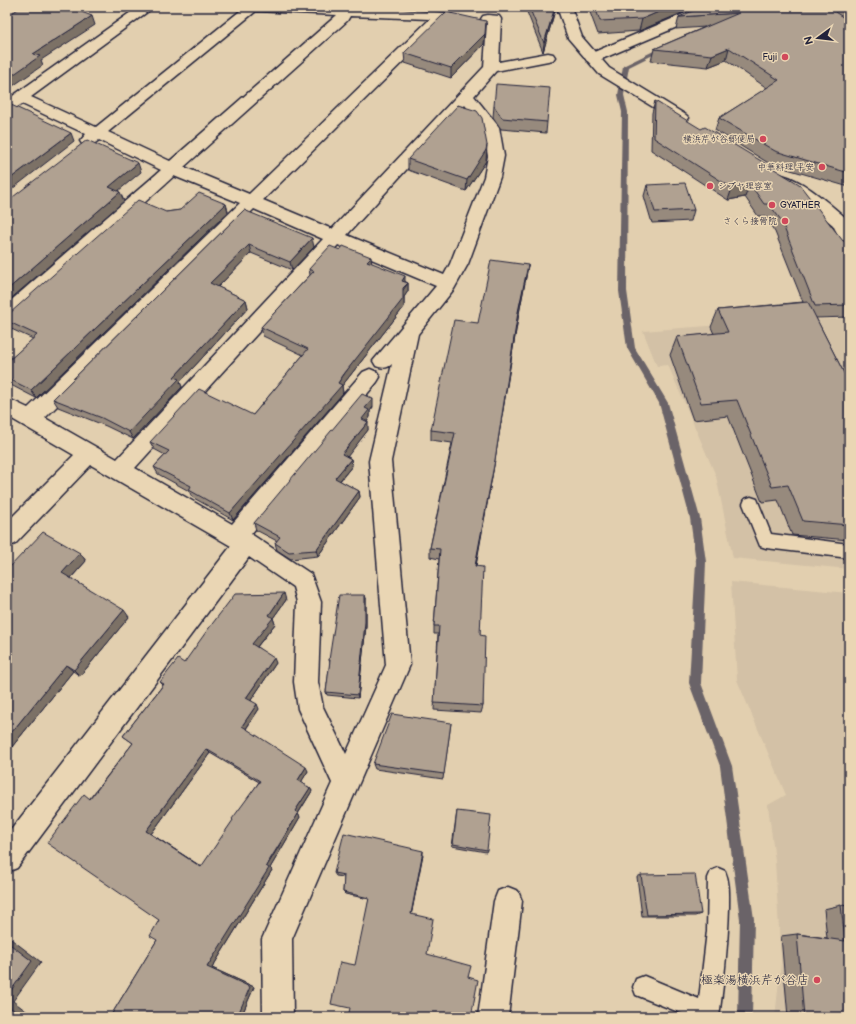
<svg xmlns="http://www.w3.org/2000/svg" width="856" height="1024" font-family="'Balsamiq Sans','Klee One',sans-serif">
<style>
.built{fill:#d3c1a6}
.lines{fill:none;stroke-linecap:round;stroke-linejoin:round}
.stream{fill:#6b6367;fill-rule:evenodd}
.lane-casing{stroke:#22223b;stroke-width:3}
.street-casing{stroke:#22223b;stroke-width:3}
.secondary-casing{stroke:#22223b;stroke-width:3}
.lane{fill:#ead6b4;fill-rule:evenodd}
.street{fill:#ead6b4;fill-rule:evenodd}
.secondary{fill:#ead6b4;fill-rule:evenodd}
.wall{fill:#978a7d;stroke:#22223b;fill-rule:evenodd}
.shaded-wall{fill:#7b7166;stroke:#22223b}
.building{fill:#b0a191;stroke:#22223b;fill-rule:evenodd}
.poi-dot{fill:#d1495b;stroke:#ead6b4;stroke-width:1.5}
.labels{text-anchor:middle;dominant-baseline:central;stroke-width:3;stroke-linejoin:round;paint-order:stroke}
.far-poi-label{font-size:9px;fill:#22223b;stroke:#ead6b4;text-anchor:end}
.near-poi-label{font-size:12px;fill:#22223b;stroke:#ead6b4;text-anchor:end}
</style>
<rect width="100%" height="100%" fill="#e2cfaf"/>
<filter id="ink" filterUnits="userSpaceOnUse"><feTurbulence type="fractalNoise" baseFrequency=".025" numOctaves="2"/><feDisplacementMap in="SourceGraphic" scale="8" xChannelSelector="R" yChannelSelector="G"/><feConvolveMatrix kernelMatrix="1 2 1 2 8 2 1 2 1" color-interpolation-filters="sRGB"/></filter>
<g filter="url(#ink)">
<path class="built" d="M849 318V569L733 558 716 476 668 365 657 366 643 331 772 321 773 323Z
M731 582 849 593V1017H775L781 963 775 861 768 805 786 795 737 680Z"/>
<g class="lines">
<path class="stream" d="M664 46 669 47 629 67 624 95 628 112 627 291 635 348 668 403 700 518 706 562 701 683 732 766 754 919 752 1017H738L740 919 720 766 689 683 696 562 690 518 659 403 627 348 619 291 622 112 618 95 623 66Z"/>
<g class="lane-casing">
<path id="lane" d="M751 497 757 499 771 534 849 544V558L766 548 760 546 743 504 745 499Z
M718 868 725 871C730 882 729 895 729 907 728 944 724 981 719 1017H691L636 995 633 987 636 979 644 976 699 999 707 931 708 878 711 871Z"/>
</g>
<g class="street-casing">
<path id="street" d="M138 7H154L31 97 96 127 245 7H354L451 13 453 16 451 19 445 20 263 200 332 229 484 67 487 23 483 22 481 19 483 16 488 15 499 16 501 19 499 62 548 53 553 54 555 57 553 60 548 61 496 71 474 96 499 127 504 156 500 177 468 264 454 289 418 334 391 461 410 665 292 939 293 1017H263L262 939 332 783 298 709 294 682 297 602 293 587 249 557 17 868 7 872V835L231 546 91 465 15 544 7 547V522L74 455 7 416V398L28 408 240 203 174 176 14 320 7 322V304L161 170 99 140C93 145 90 146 82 144L80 141 86 134 22 104 12 110 7 112V100ZM256 11 337 15 170 161 108 132ZM350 16 430 19 249 194 184 167 347 21ZM465 105 483 128 488 156 484 177 450 264 444 275 347 235ZM254 209 323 239 117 459 45 418ZM338 245 436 286 373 361 376 366C382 368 387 369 392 364L369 461 386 665 346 754 323 707 318 682 321 602 311 574 251 534 377 382 380 377 377 372 370 369 363 372 232 524 135 468Z
M700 7H719L717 10 597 61 592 62 587 61 585 58 587 55Z
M508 887 518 891 522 901 508 1017H478L494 901 498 891Z"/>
</g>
<g class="secondary-casing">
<path id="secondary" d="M557 7H571L582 37 609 68 686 115 689 118 686 121 681 123 676 121 599 74 568 38Z
M782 175C805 181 828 203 846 218L849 223V247L843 245 833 225 805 202 776 184 774 180 776 176Z"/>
</g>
<use href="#lane" class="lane"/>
<use href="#street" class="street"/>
<use href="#secondary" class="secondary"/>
</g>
<path class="wall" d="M385 7H457L456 10Z
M525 7H556L543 52Z
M588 7H696L639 31 598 34Z
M827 7H849V187L770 164 715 130 719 118 767 88 726 60 708 67 651 61 654 49 705 27 676 29 679 17Z
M484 44 451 78 405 63 404 53Z
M655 101 843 241H849V317L816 318 849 383V540L792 535 778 500 762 502 728 416 693 420 670 355 677 337 714 334 711 327 718 310 803 302 775 232 764 216H758L745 197 728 200 651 150 652 113Z
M494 106 547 122 546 133 501 129 493 117Z
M486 156V161L466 191 408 170V159Z
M647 185 694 210 691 221 652 223 644 196Z
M226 204 228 212 36 398 7 383V362L33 339 7 327V314L10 313 166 212Z
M244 210 314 247 292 270 251 253 218 287 246 300 248 308 180 382 182 387 133 439 106 426 58 407 53 399Z
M371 263 408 283V291L404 297V307L345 382 342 386 343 393 233 520 192 497 189 491 158 474 154 467 165 455 154 449 150 442 253 415 303 355 263 336 261 327 310 275 309 269Z
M528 265 526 277 517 324 493 471 476 566 480 635 483 706 481 713 434 710 438 634H434V626L439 559 430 557V548L452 443 431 440V430L478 323Z
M373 407 370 411V417L367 422 368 430 347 456 351 459 352 466 340 481 359 491 360 497 318 556 291 559 277 550 275 543 277 541 256 530 254 523Z
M80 553 86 561 71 578 129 617 80 676 73 671 7 753V570Z
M366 598V626L358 698 327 695 326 692 330 663 329 660Z
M286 600 273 618 275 624 257 647 276 663 251 700 259 709 246 729 308 771 301 782 310 788 312 791 298 814 300 817 270 868 272 870 212 968 254 987 241 1017H110L157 940 159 920 90 798 133 743 123 736 163 685 160 682 184 663ZM210 753 259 782 202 867 151 834Z
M451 723 443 779 375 769 373 764Z
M457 811 487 850 486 852 452 846Z
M423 854 411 915 350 1008 369 899 345 894 343 892 344 877 336 876 334 873Z
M641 875 701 914 695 916H642L637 877Z
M841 905 849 906V1017H788L781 936 797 934 827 938 824 909Z"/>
<path class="shaded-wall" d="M555 7H556L543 52 544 43Z
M670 7H696L639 31 642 19Z
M92 16 95 25 41 60 43 65 7 90V79L33 54Z
M486 21 484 44 451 78V68Z
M729 48 726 60 708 67 712 55Z
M71 133 74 141 7 193V181Z
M487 145 486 161 466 191 467 180Z
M138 163 141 172 112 196 109 187Z
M750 184 745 197 728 200 732 188Z
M120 192 124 201 7 302V290Z
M226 204 228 212 36 398 31 390Z
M312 238 314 247 292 270 290 262Z
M249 245 251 253 213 292 210 283Z
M371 257 372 265 367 261Z
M528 265 526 277 517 324 493 471 474 575 518 312Z
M405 276V284L402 281Z
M408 283V291L404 297V307L345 382 342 386 343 393 233 520 230 513 338 383Z
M246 300 248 308 180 382 182 387 133 439 129 432 174 377Z
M373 399V407L370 411V417L363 427 362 419 365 408Z
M368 422V430L344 461 342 454Z
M351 459 352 466 336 485 335 478Z
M359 491 360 497 318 556 316 550Z
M80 553 86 561 68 581 62 573Z
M284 593 286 600 273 618 275 624 255 649 252 644 269 615Z
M365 595 366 598V626L358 698V695Z
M124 610 129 617 80 676 74 670Z
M274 658 276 663 249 703 246 698Z
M66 665 73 671 7 753V738Z
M257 704 259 709 245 730 242 726Z
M206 749 210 753 151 834 206 870 146 831Z
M306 767 308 771 300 784 298 780Z
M310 788 312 791 297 815 295 811Z
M298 814 300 817 270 868 272 870 212 968 254 987 241 1017H237L207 967Z
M423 851V854L411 916V914Z
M7 936 41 962 13 1001 30 1014 32 1017H22L7 1005Z"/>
<path class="building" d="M21 7H68L92 16 33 54 40 56 7 79V15H9Z
M529 7H555L544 43Z
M595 7H670L642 19 600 21Z
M702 7H827L849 21V173L775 151 719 118 779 80 729 48 712 55 654 49 739 13 679 17Z
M446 12 486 21 485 34 451 68 404 53Z
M496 84 550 88 547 122 502 118 494 106Z
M655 101 701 129 705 127 799 184 843 241H849V305L815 306 781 220 769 204H764L750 184 732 188 654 138Z
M7 103 71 133 7 181Z
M458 105 477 111 482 118 487 145 486 150 467 180 408 159Z
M87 140 138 163 109 187 120 192 7 290V201L9 200Z
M685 183 694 210 655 212 647 185Z
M199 193 226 204 31 390 7 378V362L37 335 7 321V314L10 313 138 200 166 212 180 210Z
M244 210 312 238 290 262 249 245 210 283 246 300 174 377 179 379 129 432 102 418 53 399Z
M330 246 340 250 343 246 371 257 367 261 405 276 402 281 408 283 403 288V299L344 374 338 383 342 385 230 513 189 490 191 486 154 467 169 451 150 442 199 389 253 415 308 349 261 327 314 271 309 269Z
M491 260 528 265 518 312 495 460 475 566 483 567 480 635 485 636 483 706 434 703 439 626H434L440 549 430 548 455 433 431 430 454 320 478 323Z
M808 302 849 383V525L803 521 788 485 772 487 737 400 701 403 677 337 728 332 718 310Z
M362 394 373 399 365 408 369 410 362 419 368 422 342 454 351 459 335 478 359 491 316 550 289 552 275 543 280 537 254 523Z
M43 532 80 553 62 573 124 610 74 670 66 665 7 738V570Z
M284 593 269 615 273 618 252 644 274 658 246 698 257 704 242 726 306 767 298 780 310 788 295 811 298 814 266 866 269 868 207 967 250 987 237 1017H110L157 940 150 936 159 920 47 843 84 794 90 799 133 743 123 736 164 684 160 682 178 659 184 663 206 632 235 594ZM206 749 260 781 232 819 233 820 201 867 146 831Z
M339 595H365V622L358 695 326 692 330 660H329Z
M392 714 451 723 444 774 373 764Z
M457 811 491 815 487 850 453 844Z
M344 833 423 851 411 914 433 919 427 954 471 966 468 977 478 980 471 1017H348L350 1008 331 1004 340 962 355 965 369 898 343 892 344 875 334 873Z
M695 874 701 914 647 915 641 875Z
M841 905 849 906V1017H804L797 934 845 941Z
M7 942 32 961 7 996Z
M7 1005 20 1015 22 1017H7Z"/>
</g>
<g class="poi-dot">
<circle cx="785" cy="57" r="4"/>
<circle cx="763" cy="139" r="4"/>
<circle cx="822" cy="167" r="4"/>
<circle cx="710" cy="186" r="4"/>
<circle cx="772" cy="205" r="4"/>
<circle cx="785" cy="221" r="4"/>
<circle cx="817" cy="980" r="4"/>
</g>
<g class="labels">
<g class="far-poi-label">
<text x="777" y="57">Fuji</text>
<text x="755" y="139">横浜芹が谷郵便局</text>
<text x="814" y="167">中華料理 平安</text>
<text x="718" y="186" text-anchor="start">シブヤ理容室</text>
<text x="780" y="205" text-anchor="start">GYATHER</text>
<text x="777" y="221">さくら接骨院</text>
</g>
<g class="near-poi-label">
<text x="809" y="980">極楽湯横浜芹が谷店</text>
</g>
</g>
<rect width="856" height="1024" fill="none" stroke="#ead6b4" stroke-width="24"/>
<rect x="12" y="12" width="832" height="1000" fill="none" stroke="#22223b" stroke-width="1.5" filter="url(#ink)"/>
<g transform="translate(818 38) rotate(255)" stroke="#ead6b4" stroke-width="3" paint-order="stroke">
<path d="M0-3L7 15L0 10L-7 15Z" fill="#22223b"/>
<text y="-6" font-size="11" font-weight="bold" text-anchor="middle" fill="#22223b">N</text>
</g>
</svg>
